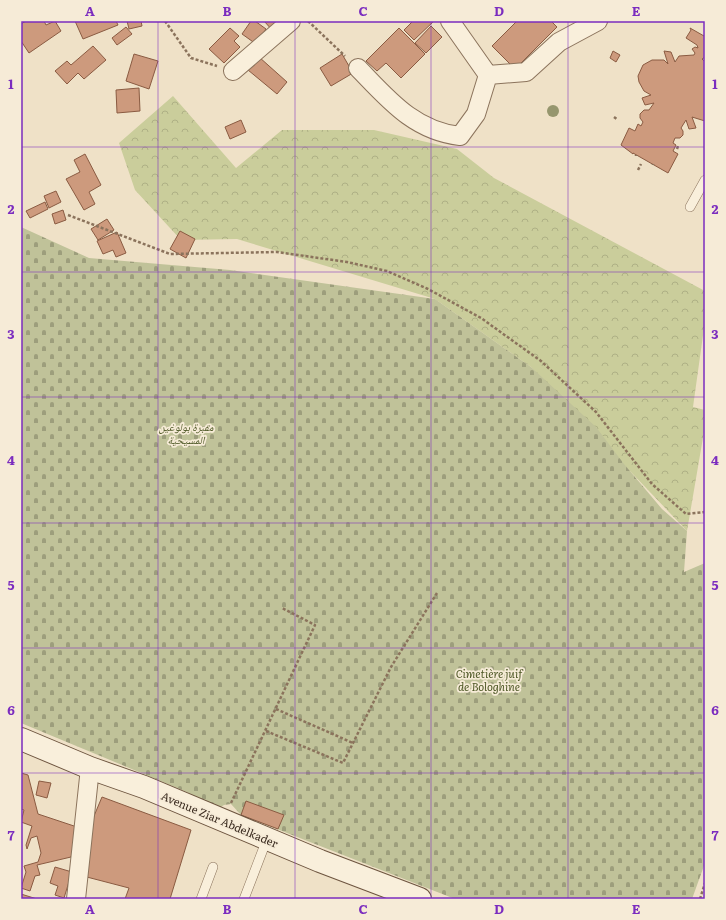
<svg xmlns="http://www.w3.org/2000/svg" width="726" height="920" font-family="Literata,'Noto Naskh Arabic',serif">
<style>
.forest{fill:url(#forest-crowns)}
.cemetery{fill:url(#cemetery-stones)}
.building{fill:#cd9a7d;stroke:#8a5b42}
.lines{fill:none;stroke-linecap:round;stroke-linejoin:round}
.service-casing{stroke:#8b735c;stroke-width:10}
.minor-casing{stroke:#8b735c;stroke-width:20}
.secondary-casing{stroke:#6d543f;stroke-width:24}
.path{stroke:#8b735c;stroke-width:2.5;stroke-dasharray:3 2;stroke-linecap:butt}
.service{stroke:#f9efdb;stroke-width:9}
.minor{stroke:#f9efdb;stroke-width:18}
.secondary{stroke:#f9efdb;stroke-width:22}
.tree{fill:#96966e}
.grid{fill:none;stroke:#7b2cbf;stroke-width:1;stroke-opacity:0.55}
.labels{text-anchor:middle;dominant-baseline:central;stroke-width:3.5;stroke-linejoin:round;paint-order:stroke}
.park-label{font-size:11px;font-style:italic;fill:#4e5826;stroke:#f6ebd7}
.street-label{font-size:11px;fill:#3b2c20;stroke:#f6ebd7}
.neatline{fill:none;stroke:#7b2cbf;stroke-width:1.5}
.grid-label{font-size:13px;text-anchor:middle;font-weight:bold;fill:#7b2cbf}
</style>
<defs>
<pattern id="forest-crowns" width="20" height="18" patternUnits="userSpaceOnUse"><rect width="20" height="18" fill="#cacd9b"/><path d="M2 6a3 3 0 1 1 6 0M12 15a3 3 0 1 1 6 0" fill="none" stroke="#aeb085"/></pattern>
<pattern id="cemetery-stones" width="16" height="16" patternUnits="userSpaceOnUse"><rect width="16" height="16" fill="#c0c299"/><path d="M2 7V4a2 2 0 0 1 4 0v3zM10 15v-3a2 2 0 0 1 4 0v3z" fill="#9d9e7c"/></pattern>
</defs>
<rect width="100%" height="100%" fill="#efe1c7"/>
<path class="forest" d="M173 96 236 168 282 130H374L457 149 494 178 705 291V321L693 407 705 410V426L687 531 531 367 435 299 237 239 181 240 135 190 119 143Z"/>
<path class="cemetery" d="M21 227 89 258 230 270 435 299 531 367 596 427 624 464 662 509 687 531 684 572 705 563V863L692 899H455L241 815 231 804 224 805 218 809 187 792 21 723Z"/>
<path class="building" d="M26 21H44L46 25 55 21 61 31 29 53 21 41V24Z
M75 21H116L118 25 83 39Z
M127 21H141L142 26 129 29Z
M251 21H255L266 29 256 44 242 34Z
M264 21H284L273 31Z
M413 21H434L414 40 404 30Z
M517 21H551L557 27 515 69 492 46Z
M431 26 442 37 426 53 415 43Z
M126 27 132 34 117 45 112 38Z
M230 28 239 36 234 41 240 47 224 63 209 49Z
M399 28 425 54 401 78 386 63 377 71 366 61Z
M690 28 704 36 705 33V57L702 59 705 62V121L692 117 696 128 689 129 686 120 681 128 683 131V135L680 138H675L673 143 676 145 673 151 678 154 668 173 633 153V154L621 145 629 128 635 131 638 124 641 126 643 122 640 118V114L644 110H649L654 103 645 105 642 98 651 95 644 91 639 82 638 76 643 65 652 60H664L668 64 664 51 671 52 675 62 679 56 694 55 695 53 692 49 695 47 698 48 697 45 686 38 691 30Z
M93 46 106 60 84 79 78 73 67 84 55 71 67 61 71 65Z
M613 51 620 55 616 62 610 58Z
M134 54 158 61 149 89 126 81Z
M342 54 353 73 331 86 320 68Z
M259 57 287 82 277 94 248 70Z
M139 88 140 111 117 113 116 90Z
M241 120 246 132 230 139 225 127Z
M85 154 101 185 89 192 95 204 84 210 66 179 80 172 74 160Z
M56 191 61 202 49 208 44 196Z
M45 202 48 209 30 218 26 211Z
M63 210 66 220 55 224 52 214Z
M107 219 114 230 98 240 91 229Z
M180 231 195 239 186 258 170 249Z
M117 232 126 253 116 257 113 250 103 254 97 241Z
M21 773 28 775 38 814 80 828 71 857 37 865 40 875 35 876 30 891 21 888 26 872 24 866 38 862 41 853 37 836 31 838 27 849 26 845 32 826 21 822 24 810 21 809Z
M39 781 51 783 47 798 36 795Z
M102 797 191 830 170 899H125L129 888 83 876 86 835Z
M246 801 284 815 278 829 241 815Z
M55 867 72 872 64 898 55 895 58 886 50 883Z
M21 894 37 899H21Z"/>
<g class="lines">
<g class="service-casing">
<path id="service" d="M690 207 705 180
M201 899 213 867
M244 899 267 839"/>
</g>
<g class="minor-casing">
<path id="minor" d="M450 21 488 75
M358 68C388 99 414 131 460 136L476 114 488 75 526 72 559 42 598 21
M233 71 291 21
M76 899 90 768"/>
</g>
<g class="secondary-casing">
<path id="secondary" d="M21 739 90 768 144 787 320 861 420 899"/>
</g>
<path class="path" d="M165 21 191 58 217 66
M308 21 345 56
M614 117 618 120
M677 149 678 146
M636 156V155
M653 165V164
M638 170 641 164
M68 215 170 254 277 252 347 262 387 271 428 289 481 318 541 361 596 412 652 484 686 514 705 512
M276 709 353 743
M266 731 343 763 391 667 437 593
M231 803 315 625 282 608
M700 899 705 883"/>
<use href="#service" class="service"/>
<use href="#minor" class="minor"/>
<use href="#secondary" class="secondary"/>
</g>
<circle class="tree" cx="553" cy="111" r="6"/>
<path class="grid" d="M158 21V899M295 21V899M431 21V899M568 21V899M21 147H705M21 272H705M21 397H705M21 523H705M21 648H705M21 773H705"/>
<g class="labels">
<g class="park-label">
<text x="186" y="426">مقبرة بولوغين<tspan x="186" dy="13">المسيحية</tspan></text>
<text x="489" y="673">Cimetière juif<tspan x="489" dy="13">de Bologhine</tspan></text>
</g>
<g class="street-label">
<text transform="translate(220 819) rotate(23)">Avenue Ziar Abdelkader</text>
</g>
</g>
<rect width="726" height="920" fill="none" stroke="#f6ebd7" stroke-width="44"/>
<rect x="22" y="22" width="682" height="876" class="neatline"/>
<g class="grid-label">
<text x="90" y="16">A</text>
<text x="227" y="16">B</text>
<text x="363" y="16">C</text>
<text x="499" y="16">D</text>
<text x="636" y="16">E</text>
<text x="11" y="89">1</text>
<text x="715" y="89">1</text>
<text x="11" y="214">2</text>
<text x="715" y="214">2</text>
<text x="11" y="339">3</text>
<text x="715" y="339">3</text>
<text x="11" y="465">4</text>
<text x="715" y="465">4</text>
<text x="11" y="590">5</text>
<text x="715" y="590">5</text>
<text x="11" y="715">6</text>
<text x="715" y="715">6</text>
<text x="11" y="840">7</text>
<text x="715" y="840">7</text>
<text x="90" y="914">A</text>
<text x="227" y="914">B</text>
<text x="363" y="914">C</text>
<text x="499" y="914">D</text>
<text x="636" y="914">E</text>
</g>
</svg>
